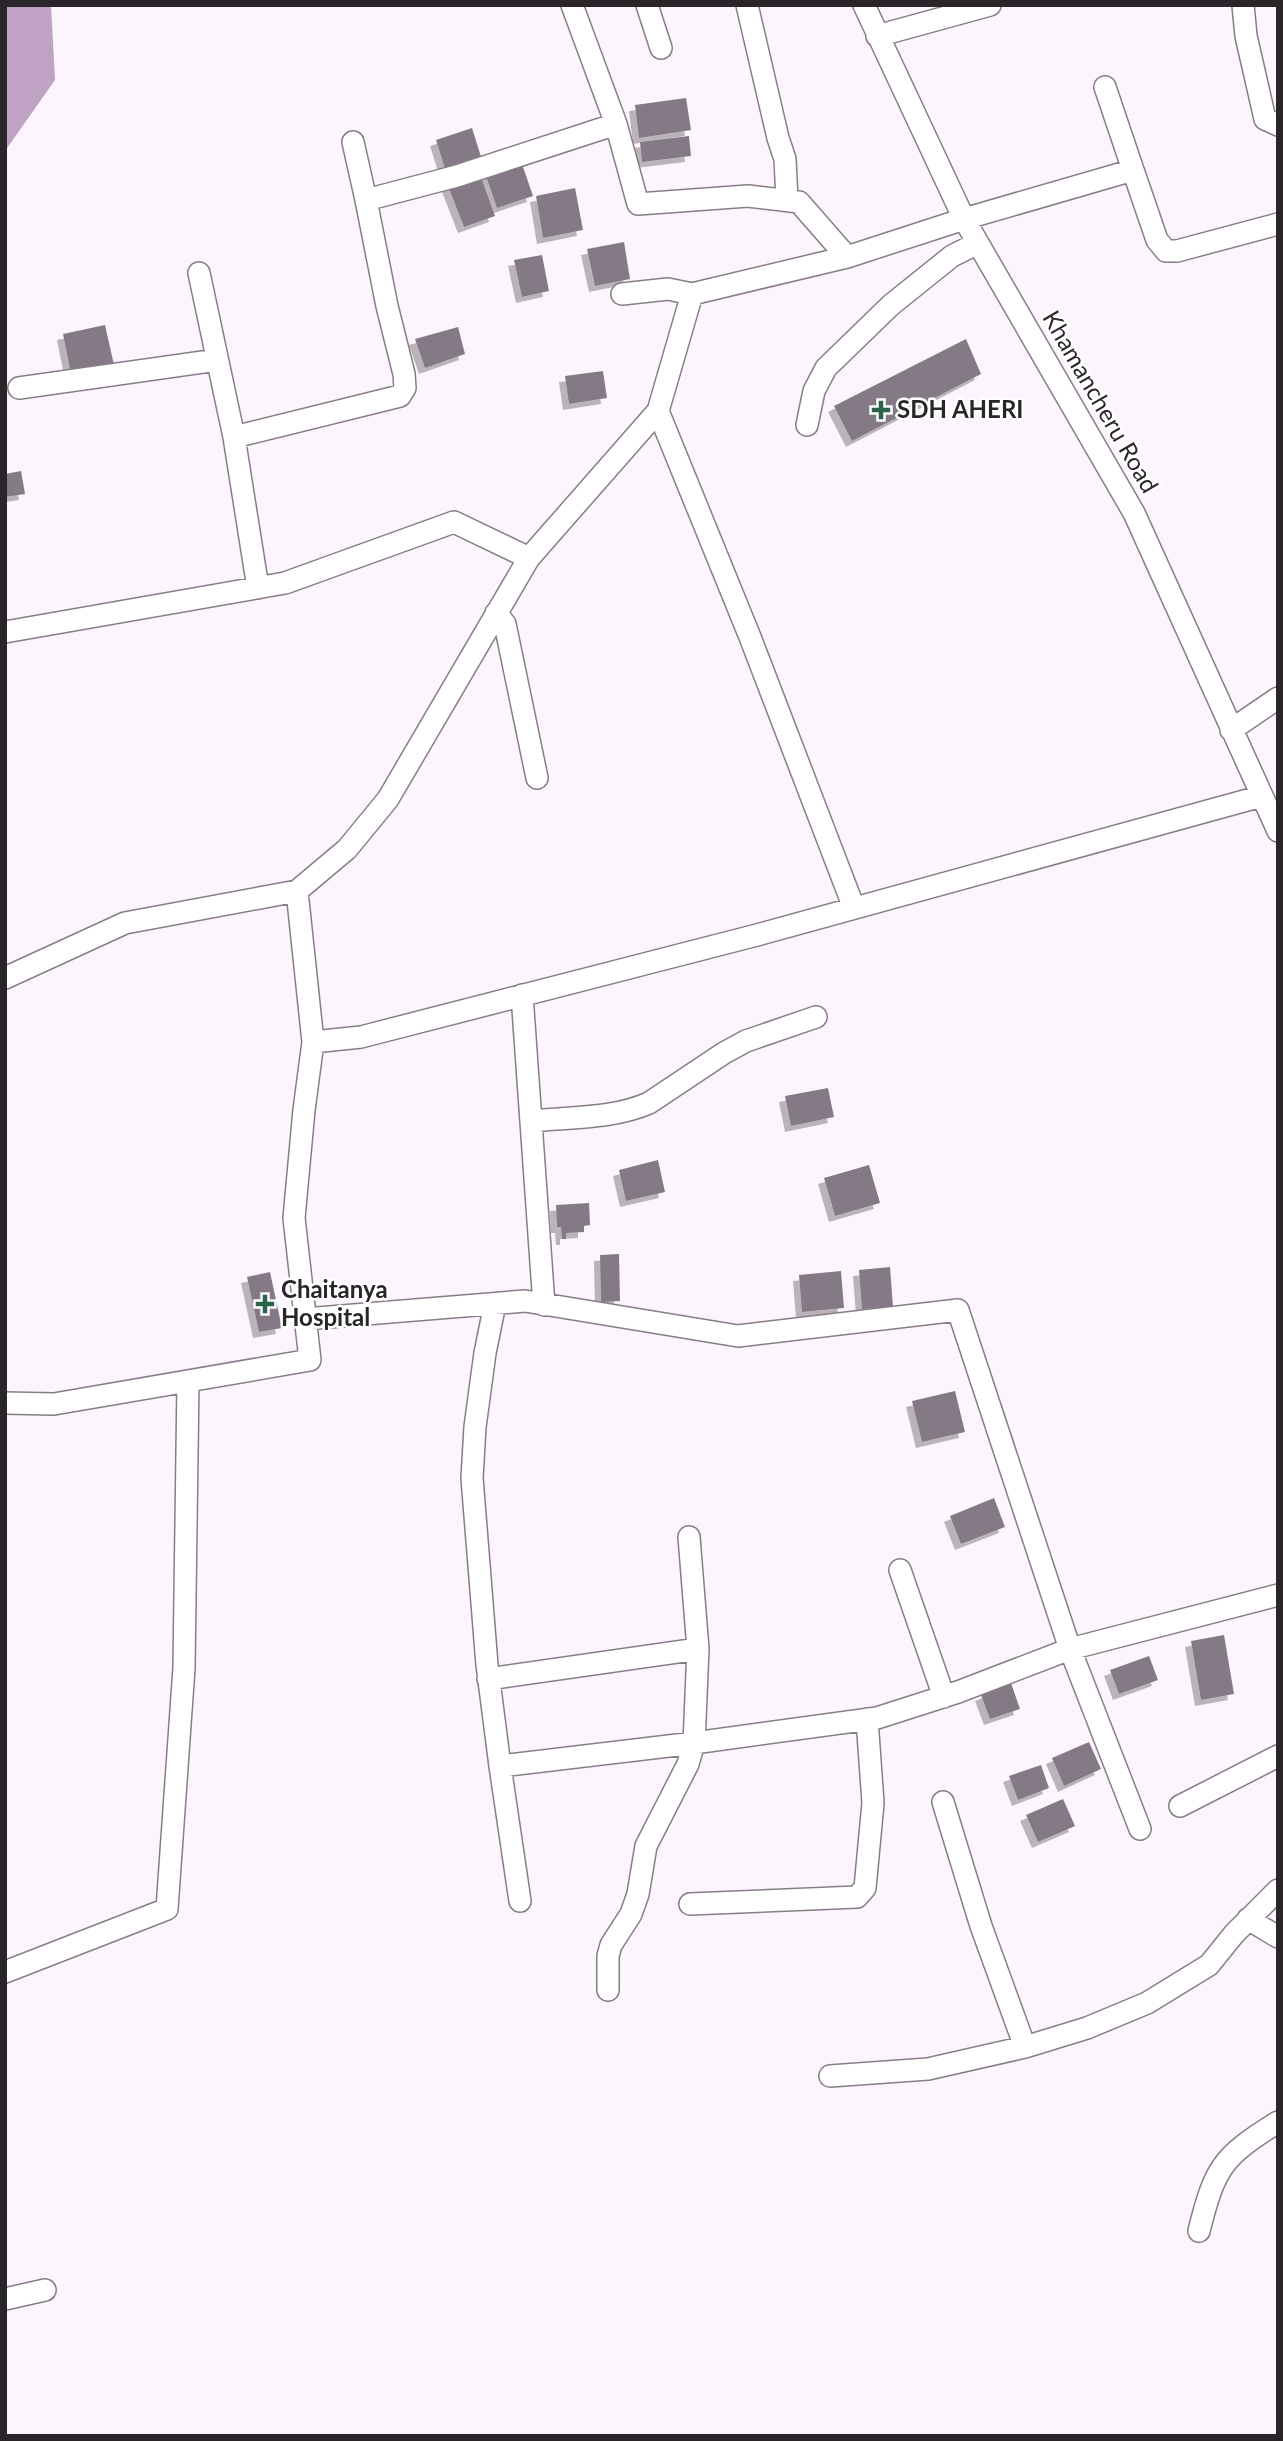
<svg xmlns="http://www.w3.org/2000/svg" width="1283" height="2441" font-family="Lato,sans-serif">
  <style>
    .water { fill: #c0a2c5 }
    .building { fill: #847a85; filter: url(#shadow) }
    .lines { fill: none; stroke-linecap: round; stroke-linejoin: round }
    .street-casing { stroke: #877d88; stroke-width: 24 }
    .street { stroke: #fff; stroke-width: 21 }
    .poi-dot { fill: #2b634b; stroke: #fff; stroke-width: 2.5 }
    .labels { text-anchor: middle; stroke-width: 5; stroke-linejoin: round; paint-order: stroke }
    .street-label { font-size: 24px; fill: #292529; stroke: #fff }
    .poi-label { font-size: 24px; font-weight: bold; fill: #292529; stroke: #fff; text-anchor: start }
  </style>
  <defs>
    <filter id="shadow"><feDropShadow dx="-6" dy="6" stdDeviation="0" flood-color="#0004"/></filter>
  </defs>
  <rect width="100%" height="100%" fill="#fdf5fe"/>
  <path class="water" d="M5,5H51L55,80L5,151Z"/>
  <path class="building" d="M686,98L691,130L639,138L635,105Z
    M472,128L483,163L447,175L436,140Z
    M689,136L691,156L642,162L640,142Z
    M521,161L533,196L497,208L485,173Z
    M481,177L495,216L464,227L448,186Z
    M575,188L583,230L543,238L536,196Z
    M624,242L630,279L595,286L587,249Z
    M542,255L549,291L522,297L514,260Z
    M105,325L114,365L71,374L63,334Z
    M458,327L465,354L425,368L415,339Z
    M966,339L981,374L852,441L834,406Z
    M603,371L607,398L569,404L565,376Z
    M21,471L25,494L5,497V474Z
    M828,1088L834,1117L791,1126L785,1096Z
    M658,1160L665,1192L626,1201L619,1170Z
    M869,1165L880,1203L835,1216L824,1178Z
    M589,1203L590,1225L584,1226V1232L566,1233V1239H562L561,1227H557L556,1205Z
    M619,1254L620,1301L601,1302L600,1255Z
    M890,1267L893,1307L862,1309L859,1270Z
    M841,1271L844,1308L802,1312L799,1275Z
    M270,1272L282,1328L259,1332L247,1277Z
    M955,1391L965,1432L922,1442L912,1401Z
    M994,1498L1005,1527L961,1544L950,1516Z
    M1224,1635L1234,1694L1201,1700L1191,1641Z
    M1149,1656L1158,1680L1119,1694L1110,1670Z
    M1011,1683L1020,1709L990,1719L981,1695Z
    M1089,1742L1101,1769L1064,1786L1052,1758Z
    M1041,1765L1049,1788L1018,1800L1009,1776Z
    M1063,1799L1075,1826L1038,1842L1026,1815Z"/>
  <g class="lines">
    <g class="street-casing">
      <path id="street" d="M572,5L616,124L638,204L748,196L799,202L847,257
        M647,5L661,48
        M747,5L778,138L785,159L787,200
        M864,5L964,219L1134,513L1278,831
        M1243,5L1246,36L1265,119L1278,125
        M877,36L990,5
        M353,142L366,200L457,176L616,124
        M1133,170L1157,240L1166,251H1177L1278,224
        M199,273L234,437L400,396L405,388L404,374L387,306L366,200
        M622,294L668,289L692,294
        M19,388L217,360
        M807,425L814,391L826,368L891,305L952,256L978,243
        M234,437L258,588
        M496,613L505,624L537,778
        M5,632L285,583L454,522L529,558
        M1231,730L1278,698
        M854,908L750,637L658,411L692,294L847,257L964,219L1133,170L1105,87
        M5,978L125,923L297,891
        M522,995L544,1305
        M313,1042L297,891L347,849L388,799L529,558L658,411
        M531,1121C569,1117 613,1119 649,1103L724,1053L746,1041L816,1017
        M495,1304L485,1353L475,1427L472,1478L487,1665L500,1766L694,1743L877,1718L958,1692L1070,1649L1140,1829
        M305,1319L525,1301L738,1336L958,1310L1070,1649L1278,1595
        M5,1403L54,1404L310,1360L294,1218L304,1110L313,1042L361,1037L757,935L1262,796
        M900,1570L944,1697
        M488,1679L698,1649
        M500,1766L520,1901
        M943,1802L981,1926L1025,2047
        M1180,1806L1278,1756
        M690,1904L857,1897L865,1888L873,1803L867,1719
        M1248,1919L1278,1937
        M5,1972L167,1909L184,1668L188,1381
        M608,1990V1956L611,1945L631,1914L638,1894L646,1846L688,1764L694,1743L698,1649L689,1537
        M830,2076L928,2069L1025,2047L1087,2028L1147,2003L1209,1965L1234,1934L1278,1890
        M1199,2231C1215,2167 1222,2157 1278,2122
        M5,2299L45,2290"/>
    </g>
    <use href="#street" class="street"/>
  </g>
  <g class="poi-dot">
    <path d="M877.5 399.5h7v7h7v7h-7v7h-7v-7h-7v-7h7z"/>
    <path d="M261.5 1293.5h7v7h7v7h-7v7h-7v-7h-7v-7h7z"/>
  </g>
  <g class="labels">
    <g class="street-label">
      <text transform="translate(1100 402) rotate(60)" y="8">Khamancheru Road</text>
    </g>
    <g class="poi-label">
      <text x="897" y="418">SDH AHERI</text>
      <text x="281" y="1298">Chaitanya<tspan x="281" dy="28">Hospital</tspan></text>
    </g>
  </g>
  <rect width="1283" height="2441" fill="none" stroke="#292529" stroke-width="14"/>
</svg>
